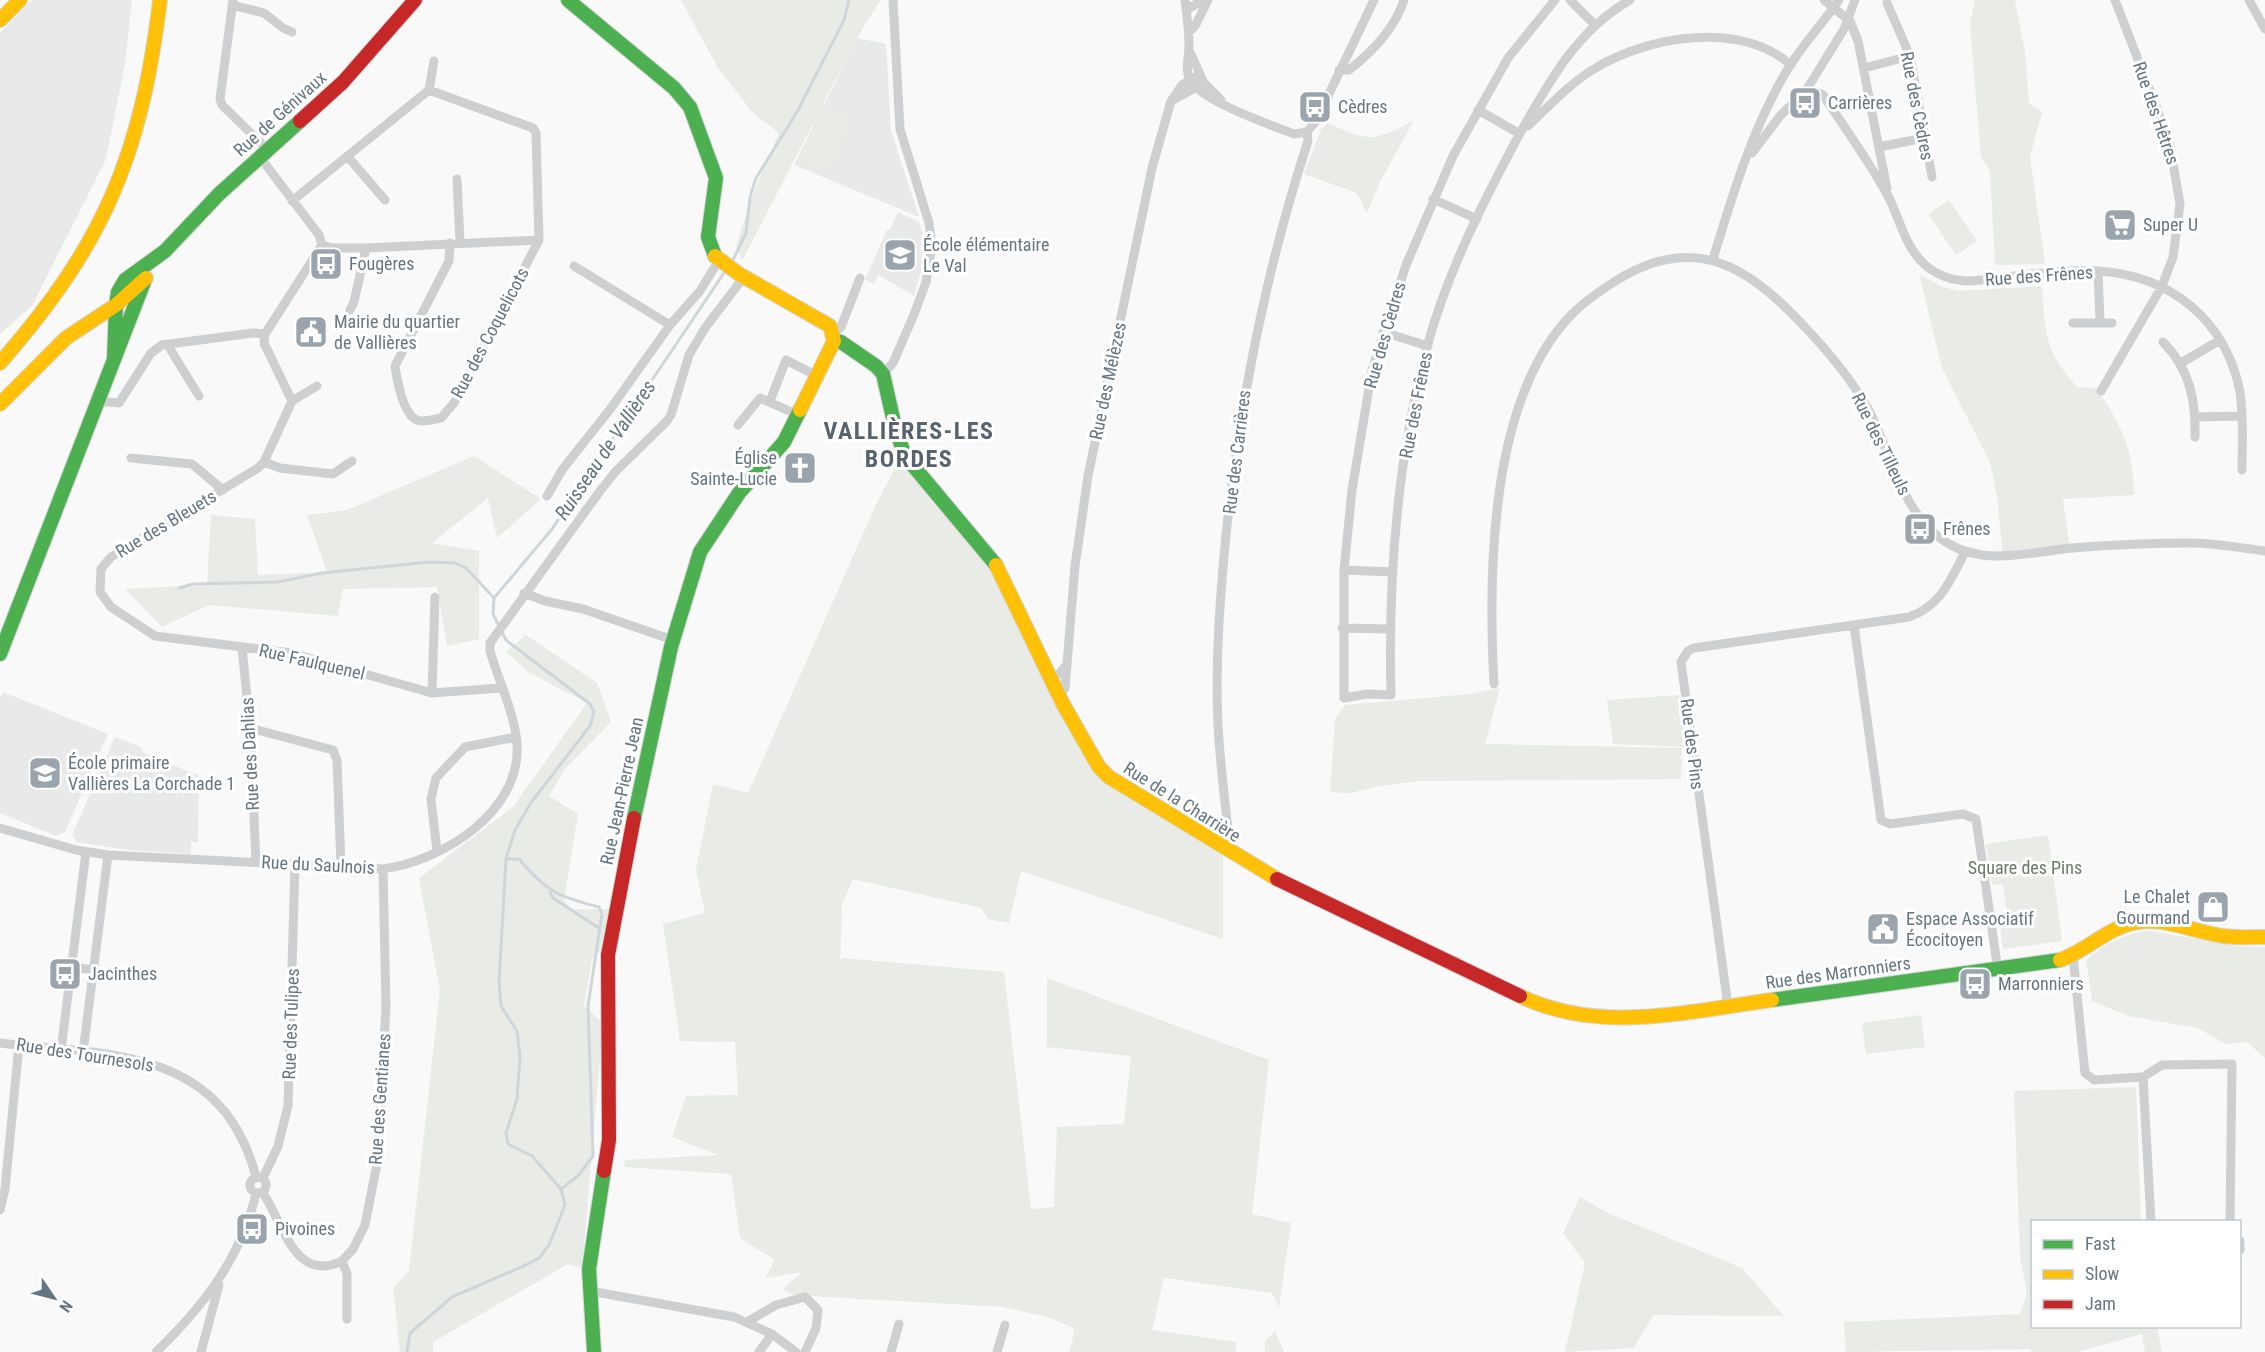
<svg xmlns="http://www.w3.org/2000/svg" width="2265" height="1352" font-family="'Roboto Condensed',sans-serif">
  <style>
    .built { fill: #e8e9e9 }
    .green { fill: #e8ebe6 }
    .lines { fill: none; stroke-linecap: round; stroke-linejoin: round }
    .stream { stroke: #ced6d9; stroke-width: 3 }
    .fast-casing { stroke: #d5d6d7; stroke-width: 16 }
    .slow-casing { stroke: #d5d6d7; stroke-width: 16 }
    .jam-casing { stroke: #d5d6d7; stroke-width: 16 }
    .street { stroke: #cecfd0; stroke-width: 9 }
    .fast { stroke: #4caf50; stroke-width: 14 }
    .slow { stroke: #ffc107; stroke-width: 14 }
    .jam { stroke: #c62828; stroke-width: 14 }
    .labels { text-anchor: middle; stroke-width: 6; stroke-linejoin: round; paint-order: stroke }
    .poi-label { font-size: 18px; fill: #657683; stroke: #fff; text-anchor: start }
    .street-label { font-size: 18px; fill: #657683; stroke: #fff }
    .park-label { font-size: 18px; fill: #687a64; stroke: #fff }
    .water-label { font-size: 20px; font-style: italic; fill: #60757c; stroke: #fff }
    .district-label { font-size: 24px; font-weight: bold; letter-spacing: 1.5px; fill: #57646e; stroke: #fff }
  </style>
  <rect width="100%" height="100%" fill="#f9f9f9"/>
  <path class="built" d="M32,0H132L125,64L106,159L32,306L0,334V33Z
    M857,38L886,44L891,130L919,217L794,165Z
    M898,212L919,222L925,241L921,271L914,296L878,275L874,284L865,280L887,230H890Z
    M3,692L108,734L65,832L56,836L0,813V698Z
    M115,737L141,747L144,753L199,776L198,842H191V854L128,850L77,842L72,835Z"/>
  <path class="green" d="M681,0H881L865,24L822,105L852,119L828,173L798,159L819,112L742,261L736,246L752,196L779,133L752,112L717,66Z
    M1975,0H2015L2025,53L2029,103L2042,112L2030,156L2045,264L1995,265L1990,171L1981,157L1970,24Z
    M1414,120L1380,182L1367,213L1357,193L1304,174L1321,129L1328,123C1367,142 1376,142 1414,120Z
    M1949,200L1977,241L1956,255L1928,214Z
    M1919,274L1943,287L1958,291L2042,286C2046,336 2043,347 2077,387L2097,388C2122,429 2133,445 2134,495L2063,499L2070,549L2003,556L1997,497L1990,462L1942,368Z
    M474,456L541,499L497,538L488,498L432,543L479,551V639L447,646L437,587L343,589L338,616L209,605L162,627L125,589L207,585L211,515L255,519L258,575L327,572L307,515L347,510Z
    M901,456L981,544L1099,767L1223,849V939L1021,871L1009,923L988,919L981,908L853,879L842,904L840,963L842,958L1004,972L1031,1209L1054,1207L1057,1127L1124,1124L1131,1056L1047,1047V978L1269,1060L1252,1214L1291,1223L1279,1308L1272,1293L1164,1278L1152,1330L1237,1342L1235,1352H1069L1075,1329L1051,1318L1003,1307L793,1295L783,1289L802,1272L765,1278L775,1260L740,1238L731,1174L624,1167L625,1160L718,1155L672,1137L686,1096L738,1095L735,1042L680,1041L663,924L705,913L696,870L713,784L748,793L873,511Z
    M526,635L597,683L611,722L564,770L549,796L578,814L564,899L570,909H611L604,947L592,959L584,1006L603,1023L582,1268L568,1264L433,1342V1352H400L393,1288L409,1271L440,990L419,878L513,807L587,703L528,672L506,652Z
    M1500,688L1485,744L1682,748L1681,779L1420,781L1374,787L1351,793L1330,792L1335,719L1345,705L1470,694Z
    M1679,695L1685,747L1613,744L1607,700Z
    M2048,835L2062,941L2003,949L2000,925L2008,923L2003,884L1992,885L1986,844Z
    M2151,931L2244,947H2265V1058L2247,1042L2226,1044L2198,1028L2128,1016L2092,1001L2086,960C2107,942 2124,934 2151,931Z
    M1921,1015L1925,1047L1866,1054L1862,1023Z
    M2136,1087L2141,1221L2032,1222V1326L2157,1327L2162,1352H2145L2142,1334L2077,1352H2031V1349L1846,1352L1844,1322L2020,1314L2027,1293L2020,1256L2014,1091Z
    M1580,1197L1608,1213L1742,1268L1784,1316L1653,1315L1634,1348L1565,1352L1585,1263L1563,1233Z
    M1275,1331L1284,1352H1265V1341Z"/>
  <g class="lines">
    <path class="stream" d="M732,262L746,233L750,197L756,178L797,112L844,20L849,0
      M179,588L193,584L278,582L322,573L429,562L455,563L466,568L494,598
      M507,859H519C546,891 558,897 599,907L602,914L588,1006L593,1156L578,1176L561,1189
      M550,892L553,898L599,928
      M407,1352L410,1333L452,1297L526,1265L539,1258L549,1245L565,1205L561,1189L532,1156L508,1144L506,1133L517,1099L520,1057L517,1031L501,1006L499,982L506,859L515,830L530,804L590,726L594,712L590,704L506,640L493,614L494,598L552,529L726,270"/>
    <g class="fast-casing">
      <path id="fast" d="M568,0L674,88L690,107L716,178L708,237L715,256
        M834,341L841,342L876,366L883,374L895,427L905,456L996,565
        M114,359L116,305L118,292L125,280L165,251L219,194L300,121
        M0,654L144,282
        M634,818L671,647L700,552L739,493L784,442L800,410
        M1772,1000L2060,960
        M594,1352L589,1269L604,1171"/>
    </g>
    <g class="slow-casing">
      <path id="slow" d="M0,20L20,0
        M715,256L739,274L830,326L834,341L800,410
        M0,363C104,244 141,157 160,0
        M0,404L66,338L116,305L146,278
        M996,565L1063,704L1099,767L1109,777L1277,879
        M2060,960C2087,951 2109,926 2138,922C2168,918 2194,932 2224,936C2237,938 2252,937 2265,937
        M1520,996C1600,1035 1689,1011 1772,1000"/>
    </g>
    <g class="jam-casing">
      <path id="jam" d="M300,121L343,82L415,0
        M1277,879L1520,996
        M604,1171L609,1140L608,955L634,818"/>
    </g>
    <path class="street" d="M233,0L220,99L222,105L264,146V162L269,169L319,235L322,245
      M1185,0C1187,15 1189,31 1189,46C1189,57 1185,68 1189,78C1198,100 1271,125 1294,134L1307,132
      M1555,0L1508,58L1453,156L1406,265L1372,370L1352,490L1344,570V698L1367,694L1391,695C1388,579 1397,459 1427,347C1447,273 1483,202 1519,135C1548,83 1577,30 1630,0
      M1570,0L1594,24
      M1824,0L1850,21L1858,41L1887,189
      M2249,0L2265,29
      M1887,3L1910,56L1932,177
      M232,5L264,13L283,28L292,32
      M1186,10L1203,0
      M1189,32L1195,26L1208,0
      M1190,52L1204,83L1221,100
      M1864,68L1910,56
      M1339,70H1349C1372,52 1395,28 1404,0
      M1807,89L1823,95C1845,128 1869,161 1888,196C1899,217 1904,243 1921,261C1934,275 1953,281 1971,281C2012,277 2057,269 2099,271C2171,276 2226,320 2240,392C2244,418 2242,444 2242,470
      M429,90L434,61
      M1173,100L1200,85
      M1478,110L1520,134
      M1528,126C1549,106 1569,84 1594,69C1647,36 1741,20 1791,65
      M1307,132L1316,121L1374,0
      M1879,147L1924,138
      M1752,153L1780,116L1807,89L1844,29L1855,0
      M348,157L385,200
      M457,179L460,242
      M1433,199L1477,219
      M292,201L429,90L533,128L536,133L539,240L366,248H332L322,245
      M450,243L449,261L395,366C397,380 403,414 417,420C423,423 434,419 441,418L454,403L539,240
      M322,245L265,334L264,343L292,401L264,462L258,468L111,557L101,569L100,592L111,607L155,636L291,653L432,693L501,688
      M1713,259C1733,193 1753,126 1789,67C1804,43 1823,23 1839,0
      M574,266L670,325
      M2098,271L2100,321
      M350,310L354,302L366,248
      M2073,323H2112
      M1383,332L1428,346
      M833,334L841,327L860,278
      M2163,342C2190,369 2196,401 2195,437
      M167,344L199,396
      M2181,363L2220,340
      M883,374L893,363L915,312L926,282L932,245L929,223L900,129L893,0
      M2101,391L2162,286L2173,257L2180,204L2169,140L2115,0
      M96,401L119,403L151,353L162,345L253,333L265,334
      M292,401L317,386
      M770,401L786,360L815,375
      M2195,417L2242,416
      M738,425L760,398L796,414
      M131,458L192,464L223,490
      M264,462L280,468L333,474L352,461
      M547,496L562,470L611,408L670,325L700,291L719,260
      M1344,570L1392,572
      M524,593L545,601L583,609L673,640
      M1854,625L1881,820L1890,824L1963,814L1976,819L1998,971
      M1342,628L1389,629
      M242,647L250,728L256,862
      M1067,664L1075,566L1088,476L1152,168L1171,101L1182,85L1199,75
      M1051,677L1059,674L1067,664L1065,688L1059,695
      M1494,684C1488,573 1489,399 1572,314C1587,299 1604,288 1622,277C1697,234 1748,267 1802,324C1826,349 1849,376 1867,407C1892,453 1901,516 1949,544C1987,566 2031,552 2072,548C2111,545 2151,543 2190,543C2215,543 2241,548 2265,551
      M432,693L435,597
      M250,728L333,750L337,760L341,866
      M0,828L76,850L108,855L383,869C442,861 521,812 517,745C516,717 498,679 490,651V643L600,491L616,471L666,422L671,415L689,355L705,328L744,277
      M1223,849L1228,842V829C1224,795 1220,760 1218,725C1215,662 1220,598 1226,535C1240,400 1266,270 1308,141L1307,132
      M437,851L431,799L436,778L465,747L516,737
      M2073,956L2085,1073L2094,1080L2143,1077L2151,1222
      M72,967L93,970
      M1728,1006L1681,662L1688,651L1694,648L1909,617C1941,606 1951,579 1965,552
      M0,1043C80,1053 183,1046 233,1123C243,1139 252,1159 256,1178
      M61,1050L86,852
      M83,1052L108,855
      M2143,1077L2162,1065L2232,1064L2230,1222
      M250 1185a8 8 0 1 1 16 0a8 8 0 1 1-16 0Z
      M263,1178L278,1146L288,1106L295,865
      M263,1193C283,1222 294,1284 342,1261
      M0,1210L5,1189L19,1045
      M2240,1241V1250
      M590,1291L734,1317L772,1334L796,1352
      M347,1319V1274L342,1261L353,1249L365,1225L377,1164L386,1008L383,869
      M747,1322L776,1305L805,1297L818,1310L816,1328L805,1352
      M156,1352C202,1308 242,1257 256,1193
      M201,1352L219,1285
      M759,1352L772,1334
      M891,1352L899,1324
      M997,1352L1005,1325"/>
    <use href="#fast" class="fast"/>
    <use href="#slow" class="slow"/>
    <use href="#jam" class="jam"/>
  </g>
  <defs>
    <g id="bus-square" transform="scale(1.725)"><rect x="-9" y="-9" width="18" height="18" rx="4" fill="#99a4ac" stroke="#fff"/><path d="M-5-6H5V4H4V6H2V4H-2V6H-4V4H-5ZM-3.5-4V0h7V-4ZM-3.5 1.2v1.5H-2V1.2ZM2 1.2v1.5H3.5V1.2Z" fill="#fff"/></g>
    <g id="supermarket-square" transform="scale(1.725)"><rect x="-9" y="-9" width="18" height="18" rx="4" fill="#99a4ac" stroke="#fff"/><path d="M-6-5.5h2.5l.6 2H6L4.5 2H-2.5L-4.4-4H-6ZM-1.5 3.2a1.3 1.3 0 1 0 .1 0ZM3 3.2a1.3 1.3 0 1 0 .1 0Z" fill="#fff"/></g>
    <g id="school-square" transform="scale(1.725)"><rect x="-9" y="-9" width="18" height="18" rx="4" fill="#99a4ac" stroke="#fff"/><path d="M0-5L7-2L0 1L-7-2ZM-4 1L0 2.5L4 1V4Q0 6-4 4Z" fill="#fff"/></g>
    <g id="civic-square" transform="scale(1.725)"><rect x="-9" y="-9" width="18" height="18" rx="4" fill="#99a4ac" stroke="#fff"/><path d="M-.6-6.5H3V-4.5H.6V-3L4-1V1h2V6H-6V1h2V-1L-.6-3ZM-1.2 2.5V6h2.4V2.5Z" fill="#fff"/></g>
    <g id="church-square" transform="scale(1.725)"><rect x="-9" y="-9" width="18" height="18" rx="4" fill="#99a4ac" stroke="#fff"/><path d="M-1.2-6h2.4v3.5h3.3v2.4h-3.3V6h-2.4V-.1h-3.3v-2.4h3.3Z" fill="#fff"/></g>
    <g id="shop-square" transform="scale(1.725)"><rect x="-9" y="-9" width="18" height="18" rx="4" fill="#99a4ac" stroke="#fff"/><path d="M-5-2.5h2.3a2.7 3.5 0 0 1 5.4 0H5L5.5 6h-11ZM-1.5-2.5h3a1.5 2.3 0 0 0-3 0Z" fill="#fff"/></g>
  </defs>
  <g fill-rule="evenodd">
    <use href="#bus-square" x="1805" y="103"/>
    <use href="#bus-square" x="1315" y="107"/>
    <use href="#supermarket-square" x="2120" y="225"/>
    <use href="#school-square" x="900" y="255"/>
    <use href="#bus-square" x="326" y="264"/>
    <use href="#civic-square" x="311" y="332"/>
    <use href="#church-square" x="800" y="468"/>
    <use href="#bus-square" x="1920" y="529"/>
    <use href="#school-square" x="45" y="773"/>
    <use href="#shop-square" x="2213" y="907"/>
    <use href="#civic-square" x="1883" y="929"/>
    <use href="#bus-square" x="65" y="974"/>
    <use href="#bus-square" x="1975" y="984"/>
    <use href="#bus-square" x="252" y="1229"/>
  </g>
  <g class="labels">
    <g class="poi-label">
      <text x="1828" y="109">Carrières</text>
      <text x="1338" y="113">Cèdres</text>
      <text x="2143" y="231">Super U</text>
      <text x="923" y="251">École élémentaire<tspan x="923" dy="21">Le Val</tspan></text>
      <text x="349" y="270">Fougères</text>
      <text x="334" y="328">Mairie du quartier<tspan x="334" dy="21">de Vallières</tspan></text>
      <text x="777" y="464" text-anchor="end">Église<tspan x="777" dy="21">Sainte-Lucie</tspan></text>
      <text x="1943" y="535">Frênes</text>
      <text x="68" y="769">École primaire<tspan x="68" dy="21">Vallières La Corchade 1</tspan></text>
      <text x="2190" y="903" text-anchor="end">Le Chalet<tspan x="2190" dy="21">Gourmand</tspan></text>
      <text x="1906" y="925">Espace Associatif<tspan x="1906" dy="21">Écocitoyen</tspan></text>
      <text x="88" y="980">Jacinthes</text>
      <text x="1998" y="990">Marronniers</text>
      <text x="275" y="1235">Pivoines</text>
    </g>
    <g class="street-label">
      <text transform="translate(1917 106) rotate(79)" y="6">Rue des Cèdres</text>
      <text transform="translate(2156 113) rotate(71)" y="6">Rue des Hêtres</text>
      <text transform="translate(280 114) rotate(-42)" y="6">Rue de Génivaux</text>
      <text transform="translate(2039 276) rotate(-4)" y="6">Rue des Frênes</text>
      <text transform="translate(490 333) rotate(-62)" y="6">Rue des Coquelicots</text>
      <text transform="translate(1385 335) rotate(-74)" y="6">Rue des Cèdres</text>
      <text transform="translate(1108 381) rotate(-78)" y="6">Rue des Mélèzes</text>
      <text transform="translate(1416 405) rotate(-79)" y="6">Rue des Frênes</text>
      <text transform="translate(1881 444) rotate(64)" y="6">Rue des Tilleuls</text>
      <text transform="translate(1237 452) rotate(-83)" y="6">Rue des Carrières</text>
      <text transform="translate(166 524) rotate(-31)" y="6">Rue des Bleuets</text>
      <text transform="translate(312 662) rotate(13)" y="6">Rue Faulquenel</text>
      <text transform="translate(1692 744) rotate(83)" y="6">Rue des Pins</text>
      <text transform="translate(250 754) rotate(-93)" y="6">Rue des Dahlias</text>
      <text transform="translate(622 791) rotate(-78)" y="6">Rue Jean-Pierre Jean</text>
      <text transform="translate(1182 802) rotate(32)" y="6">Rue de la Charrière</text>
      <text transform="translate(318 865) rotate(3)" y="6">Rue du Saulnois</text>
      <text transform="translate(1838 973) rotate(-8)" y="6">Rue des Marronniers</text>
      <text transform="translate(291 1024) rotate(-88)" y="6">Rue des Tulipes</text>
      <text transform="translate(85 1055) rotate(9)" y="6">Rue des Tournesols</text>
      <text transform="translate(380 1099) rotate(-86)" y="6">Rue des Gentianes</text>
    </g>
    <g class="park-label">
      <text x="2025" y="874">Square des Pins</text>
    </g>
    <g class="water-label">
      <text transform="translate(605 450) rotate(-56)" y="7">Ruisseau de Vallières</text>
    </g>
    <g class="district-label">
      <text x="909" y="439">VALLIÈRES-LES<tspan x="909" dy="28">BORDES</tspan></text>
    </g>
  </g>
  <rect x="2031" y="1220" width="210" height="108" fill="#ffffff" stroke="#c1c8cd" stroke-width="1.5"/>
  <rect x="2043" y="1240" width="30" height="9" fill="#4caf50" stroke="#c1c8cd" stroke-width="1.5"/>
  <text x="2085" y="1250" font-size="18" fill="#657683">Fast</text>
  <rect x="2043" y="1270" width="30" height="9" fill="#ffc107" stroke="#c1c8cd" stroke-width="1.5"/>
  <text x="2085" y="1280" font-size="18" fill="#657683">Slow</text>
  <rect x="2043" y="1300" width="30" height="9" fill="#c62828" stroke="#c1c8cd" stroke-width="1.5"/>
  <text x="2085" y="1310" font-size="18" fill="#657683">Jam</text>
  <g transform="translate(54 1298) rotate(125)" stroke="#ffffff" stroke-width="4.5" paint-order="stroke">
  <path d="M0-4.5L10 22L0 15L-10 22Z" fill="#657683"/>
  <text y="-9" font-size="16" font-weight="bold" text-anchor="middle" fill="#657683">N</text>
  </g>
</svg>
